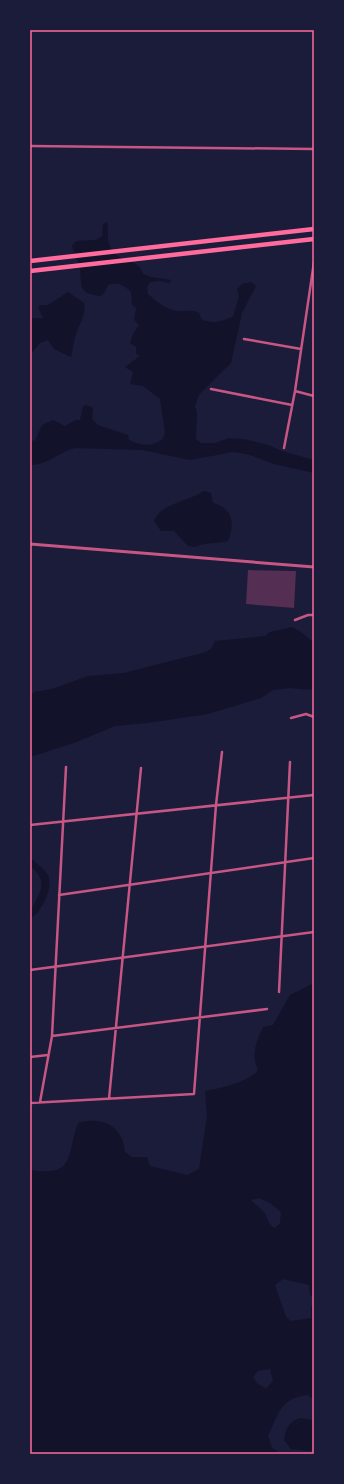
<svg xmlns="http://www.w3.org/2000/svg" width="344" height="1484" font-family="'Exo 2',sans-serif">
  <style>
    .water { fill: #12122b; fill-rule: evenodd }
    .building { fill: #542f53 }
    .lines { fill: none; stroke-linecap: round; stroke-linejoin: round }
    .minor { stroke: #c65784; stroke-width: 2.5 }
    .tertiary { stroke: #c65784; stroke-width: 3 }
    .trunk { stroke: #ff6b9d; stroke-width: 4.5 }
    .neatline { fill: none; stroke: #ff6b9d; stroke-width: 1.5 }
  </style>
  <rect width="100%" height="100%" fill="#1b1b3a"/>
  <path class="water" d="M107,222C109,231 106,242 112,250C121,264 138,257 143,274L151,277L171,280L170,283L160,281L150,282L147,287L148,294C157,302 166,310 178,311C186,312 191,309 199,313L201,319C214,325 221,321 233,317L239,296L237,289L242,284L251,282L256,286L242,313L231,363L199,395L195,406L197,413L196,439L201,443H215L229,438L244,439L268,445L282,451L314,460V473L274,464L247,454L233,452L190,460L142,450L75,448C59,452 48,465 30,465V440L35,441L42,425L53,420L65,426L76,420H80L83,407L86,405L93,408L92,419L98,425L128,435L129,440C142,446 152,447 163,439L165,432L160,399L143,386L130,384L133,372L125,367L140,356L136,354V347L130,343L133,334L139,325L134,320L136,308L132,305L131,292C124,285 118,282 108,285L105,292L101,296C79,293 82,289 80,270C79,262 74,254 72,246L76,241L96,240L102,236L103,224Z
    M68,292L84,303C86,315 81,321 77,331C74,339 73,348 71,357L54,349L48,340L40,343L30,355V318H43L38,307L40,305H48Z
    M204,491L211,493L213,503C233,508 235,524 228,541C217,544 204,542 195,547L188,546L174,531H161L154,521C161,503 190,501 204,491Z
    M292,627L301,632L314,643V690L289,688L273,690L261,698L208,714L147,723L115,726L74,743L30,757V696L34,692L52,689L88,676L124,673L206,652L211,649L215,641L265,636L270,632Z
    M30,857C35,863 44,868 48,875C54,888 41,913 30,919C30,898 56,887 30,866Z
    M314,983V1297L310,1295L309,1285L283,1279L275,1285L286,1317L291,1321L311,1318V1307L314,1303V1412L313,1399L308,1395C280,1398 279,1413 268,1436L272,1448L282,1454H30V1170C76,1177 66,1156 78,1123C102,1116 123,1126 125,1152L132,1157H147L150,1166L187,1175L199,1169L207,1115L205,1091C218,1089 251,1081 258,1070C251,1054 256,1043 263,1027L273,1025L290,995ZM259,1198L270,1203L281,1212L280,1223L275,1228C267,1224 269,1219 264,1212C260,1207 255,1205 251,1200ZM270,1369L273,1381L266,1389L257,1383L253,1377L258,1371Z
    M300,1418L314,1420V1449L309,1451L291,1449L284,1440C286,1428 289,1422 300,1418Z"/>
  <path class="building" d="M248,570L296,571L294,608L246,604Z"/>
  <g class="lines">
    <path class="minor" d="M30,146L314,149
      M244,339L301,349
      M211,389L292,405
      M295,391L314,396
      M284,448L295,391L314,262
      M295,620L308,615H314
      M291,718L306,714L314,717
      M30,825L314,795
      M59,895L314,858
      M30,970L314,932
      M279,992L290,762
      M52,1036L267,1009
      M30,1057L48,1055
      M109,1099L141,768
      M40,1102L52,1036L66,767
      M30,1103L194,1094L216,805L222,752"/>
    <path class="tertiary" d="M30,544L314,567"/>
    <path class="trunk" d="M30,261L314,229
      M30,271L314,239"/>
  </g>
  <rect width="344" height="1484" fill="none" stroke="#1b1b3a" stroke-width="62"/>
  <rect x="31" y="31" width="282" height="1422" class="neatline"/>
</svg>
